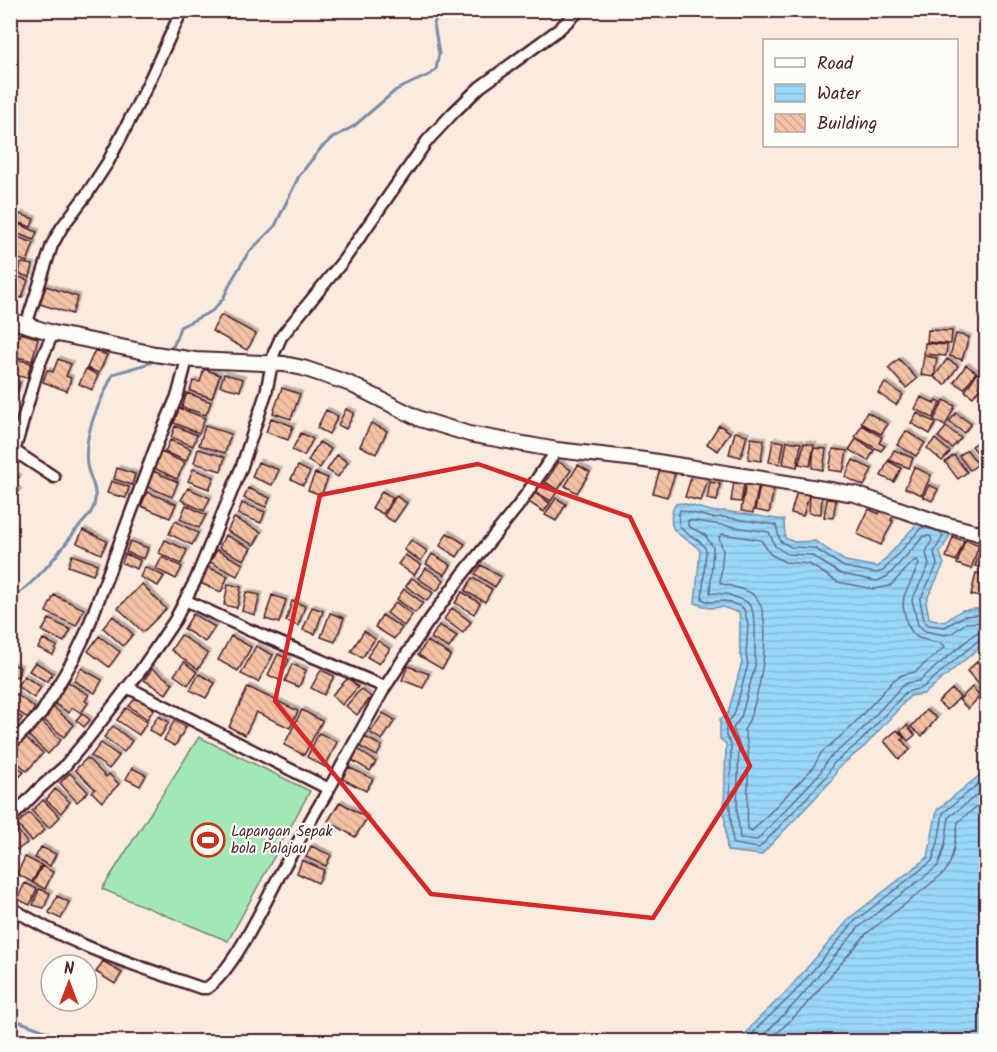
<svg xmlns="http://www.w3.org/2000/svg" width="997" height="1052" font-family="Kalam,sans-serif">
  <style>
    .pitch { fill: #a1e8b5; stroke: #768470; stroke-width: 1.5 }
    .water { fill: url(#water-rules); stroke: #798da7; stroke-width: 1.5 }
    .lines { fill: none; stroke-linecap: round; stroke-linejoin: round }
    .shore { stroke: #6a697e; stroke-width: 1.5 }
    .stream { stroke: #798da7; stroke-width: 3 }
    .building { fill: url(#building-back-hatch); stroke: #4a1f2b; stroke-width: 1.5; filter: url(#shadow) }
    .minor-casing { stroke: #4a1f2b; stroke-width: 15 }
    .major-casing { stroke: #4a1f2b; stroke-width: 18 }
    .minor { stroke: #fdfcf7; stroke-width: 10 }
    .major { stroke: #fdfcf7; stroke-width: 14 }
    .marked { fill: none; stroke: #d62828; stroke-width: 4.5; stroke-linejoin: round }
    .labels { text-anchor: middle; stroke-width: 4.5; stroke-linejoin: round; paint-order: stroke }
    .poi-label { font-size: 15px; fill: #4a1f2b; stroke: #fdfcf7; text-anchor: start }
  </style>
  <defs>
    <pattern id="water-rules" width="6" height="5" patternUnits="userSpaceOnUse" patternTransform="scale(1.5)"><rect width="6" height="5" fill="#99d7fa"/><path d="M0 2.5h6" fill="none" stroke="#85b8d6"/></pattern>
    <pattern id="building-back-hatch" width="6" height="6" patternUnits="userSpaceOnUse" patternTransform="scale(1.5)"><rect width="6" height="6" fill="#f3c2a3"/><path d="M-1 5l2 2M0 0l6 6M5-1l2 2" fill="none" stroke="#d2a68c"/></pattern>
    <filter id="shadow"><feDropShadow dx="2.5" dy="-2.5" stdDeviation="0" flood-color="#0004"/></filter>
  </defs>
  <rect width="100%" height="100%" fill="#faebde"/>
  <filter id="ink" filterUnits="userSpaceOnUse"><feTurbulence type="fractalNoise" baseFrequency=".0167" numOctaves="2"/><feDisplacementMap in="SourceGraphic" scale="12" xChannelSelector="R" yChannelSelector="G"/><feConvolveMatrix kernelMatrix="1 2 1 2 8 2 1 2 1" color-interpolation-filters="sRGB"/></filter>
  <g filter="url(#ink)">
    <path class="pitch" d="M199,737L310,791L228,941L102,889Z"/>
    <path class="water" d="M682,503L715,512L724,511L784,520L785,538L794,542L815,541L845,561L878,567L921,519L953,530L940,553L944,564L926,601L929,618L944,622L962,610L986,608V642L924,694L910,696L865,746L838,768L832,780L761,855L727,851L724,810L726,744L720,739V719L728,713L742,662C737,647 742,629 739,613L723,607L709,608L695,603L700,551C690,535 661,538 675,504Z
      M986,770V1041H740L755,1022L786,992L851,917L928,857L937,810Z"/>
    <g class="lines">
      <path class="shore" d="M722,534L761,540L770,554L785,562L809,564L838,582L874,589L890,586L914,561L917,560L919,564L904,596L903,606L907,624L912,632L918,638L943,644L945,647L915,672L902,675L894,680L849,729L821,753L813,768L752,831L748,829C745,801 753,753 744,730C759,707 776,617 755,596C746,588 731,587 720,583L723,551L719,537Z
        M986,614L964,616L945,627L929,625L924,621L920,600L937,565L934,552L943,536L941,532L922,527L883,571L876,573L844,567L814,548L791,547L780,541L776,525L723,517L713,518L680,510C672,537 698,532 706,550L702,599L709,602L725,601L742,607L745,611L748,625L746,655L748,664L734,715L726,724V736L731,745L730,810L733,844L759,848L826,777L833,764L861,741L906,692L922,688L980,639L986,638
        M986,622L966,623L952,633L945,635L925,631L918,625L912,600L929,565L926,552L932,540L930,536H924L888,576L877,581L841,574L811,555L787,554L775,546L769,532L688,520V526L705,535L713,547L710,593L727,594L747,602L752,609L755,624V666L741,717L733,728L739,744L737,810L740,838L757,840L820,773L828,759L856,736L901,687L907,683L919,681L976,633L986,630
        M747,1042L759,1026L791,996L855,921L932,861L938,843L943,813L986,778
        M757,1042L797,1001L860,926L938,866L945,845L949,817L986,788
        M768,1042L803,1008L867,933L913,898L945,872L950,863L954,848L958,822L986,799"/>
      <path class="stream" d="M167,351L174,345L180,327L212,311L223,299L232,280L248,253L275,226L299,176L321,148L331,139L354,126L396,90L431,74L436,69L439,54L434,24L439,10
        M10,600C37,581 56,557 76,530C83,521 94,514 95,500C97,487 89,477 87,465C83,432 100,402 113,374L150,363L157,358
        M10,1018L61,1037L96,1042"/>
    </g>
    <path class="building" d="M20,214L34,219L31,227L17,222Z
      M19,224L37,232L34,240L16,233Z
      M12,235L34,243L27,262L10,256Z
      M21,263L33,265L30,277L19,274Z
      M11,275L28,280L22,298L10,295Z
      M46,286L78,297L72,314L40,304Z
      M221,315L256,334L247,350L212,331Z
      M928,330L952,331L951,344L927,342Z
      M20,333L38,338L32,361L14,356Z
      M956,334L969,337L962,360L950,356Z
      M925,343L947,345L946,356L924,354Z
      M95,350L107,355L99,373L87,368Z
      M924,356L937,358L934,377L921,375Z
      M12,358L31,363L27,378L10,374Z
      M58,359L71,364L66,376L71,378L67,391L43,382L47,370L53,372Z
      M899,359L917,379L906,388L888,368Z
      M947,359L958,366L945,385L934,377Z
      M966,365L976,372L964,389L954,382Z
      M86,369L98,375L92,390L79,384Z
      M204,369L220,375L212,398L190,391L193,381L200,382Z
      M977,373L986,379L973,397L965,391Z
      M224,374L243,379L240,391L220,386Z
      M10,380L20,383L17,393L10,391Z
      M885,383L903,395L896,405L878,393Z
      M282,388L300,394L291,419L273,413Z
      M187,393L211,402L206,415L182,407Z
      M921,397L934,403L936,400L941,402L933,418L915,409Z
      M944,400L955,406L945,426L934,420Z
      M179,408L205,418L199,433L174,423Z
      M346,409L354,413L346,429L338,425Z
      M326,410L338,416L329,434L317,428Z
      M867,412L888,424L881,434L861,423Z
      M917,413L936,423L930,434L911,423Z
      M956,413L971,424L964,433L949,422Z
      M271,418L293,426L288,440L266,432Z
      M371,423L387,431L376,454L360,446Z
      M719,425L730,432L718,451L707,444Z
      M862,425L882,437L879,443L885,446L881,451L855,437Z
      M175,426L197,435L193,446L171,437Z
      M205,426L231,434L225,453L199,445Z
      M946,427L961,438L952,448L938,437Z
      M906,431L925,443L916,456L897,445Z
      M735,432L747,435L741,457L729,454Z
      M301,433L313,439L304,456L292,450Z
      M751,438L764,440L761,461L748,459Z
      M856,439L874,450L868,461L849,450Z
      M935,439L950,452L942,461L927,448Z
      M170,440L191,449L186,461L165,452Z
      M773,440L784,442L780,464L769,462Z
      M979,440L986,449V457L983,460L972,446Z
      M787,441L801,443L797,467L783,464Z
      M319,442L331,449L320,468L308,461Z
      M804,443L814,445L810,466L799,464Z
      M814,448L826,449L823,470L812,468Z
      M198,449L225,457L221,471L194,463Z
      M833,449L847,451L843,472L829,470Z
      M894,450L913,458L909,468L889,460Z
      M967,450L978,464L970,470L959,456Z
      M161,452L185,463L177,479L154,468Z
      M337,455L348,462L338,477L327,470Z
      M954,455L967,472L958,479L945,462Z
      M853,460L872,469L864,486L845,477Z
      M888,461L901,468L894,482L881,476Z
      M258,462L279,470L272,485L252,477Z
      M559,462L571,470L558,490L545,482Z
      M578,465L590,472L577,493L565,486Z
      M298,466L310,472L303,485L291,479Z
      M914,467L931,475L922,495L905,488Z
      M117,468L135,474L132,485L114,479Z
      M193,469L214,477L209,489L188,481Z
      M660,469L675,474L667,497L653,493Z
      M10,470L19,477L12,485L19,491L10,501Z
      M153,471L178,482L172,497L146,486Z
      M693,471L709,476L701,501L685,497Z
      M315,473L328,478L321,495L308,490Z
      M111,481L129,487L126,498L107,493Z
      M541,482L557,492L551,501L535,491Z
      M710,482L720,484L717,501L707,499Z
      M734,482L744,484L741,502L731,501Z
      M746,483L759,485L753,513L741,511Z
      M929,485L938,489L932,501L923,497Z
      M760,486L774,489L769,513L755,510Z
      M188,488L210,498L204,511L181,500Z
      M248,488L270,498L266,507L244,498Z
      M382,491L393,498L383,514L372,508Z
      M797,491L809,495L803,516L791,513Z
      M147,492L176,504L170,518L141,506Z
      M533,492L550,503L544,512L527,501Z
      M810,495L822,496L821,514L809,513Z
      M396,496L407,503L394,522L384,516Z
      M556,498L566,504L556,521L545,515Z
      M827,499L836,500L833,518L824,517Z
      M242,503L265,512L261,523L238,514Z
      M186,505L206,515L199,528L180,519Z
      M869,509L879,514L881,509L894,515L891,520L893,521L881,545L857,534Z
      M234,518L261,532L254,545L227,531Z
      M175,521L198,533L192,545L169,534Z
      M83,530L107,541L101,554L77,543Z
      M447,533L465,544L457,557L440,546Z
      M225,535L251,548L244,560L219,548Z
      M953,537L964,541L956,561L946,557Z
      M165,540L187,550L181,564L159,553Z
      M411,540L427,551L421,561L404,550Z
      M965,540L979,545L971,569L957,564Z
      M130,541L148,548L144,559L126,552Z
      M982,546L986,548L985,569L975,566Z
      M217,550L243,564L237,576L210,562Z
      M125,554L140,560L137,569L122,563Z
      M432,554L451,565L445,575L426,564Z
      M72,555L97,564L93,575L68,566Z
      M405,555L421,565L414,575L398,564Z
      M162,557L182,567L176,579L156,569Z
      M481,565L501,577L495,587L475,574Z
      M145,567L164,576L158,586L140,577Z
      M207,567L228,576L221,592L200,583Z
      M426,568L444,580L437,591L418,578Z
      M976,573L986,575L985,598L971,595Z
      M412,578L433,593L427,601L406,586Z
      M472,578L492,589L485,602L465,591Z
      M142,584L166,609L143,632L118,608Z
      M228,584L241,587L237,608L224,605Z
      M404,589L423,603L415,613L397,599Z
      M246,592L260,595L255,615L242,611Z
      M462,592L480,603L474,614L455,603Z
      M54,595L84,609L76,626L46,612Z
      M272,595L286,600L279,623L265,619Z
      M292,601L305,606L298,626L286,621Z
      M396,602L412,615L404,626L387,613Z
      M312,607L323,611L315,634L303,630Z
      M452,608L471,622L463,633L444,619Z
      M330,613L344,618L335,642L321,637Z
      M193,614L215,627L205,642L184,629Z
      M382,615L402,628L394,639L375,627Z
      M113,616L133,634L123,646L103,628Z
      M49,619L71,630L64,642L42,631Z
      M439,625L457,636L449,648L431,638Z
      M364,631L375,639L362,658L351,651Z
      M181,635L208,654L198,669L171,650Z
      M99,636L120,652L109,667L88,651Z
      M231,636L251,647L238,671L218,660Z
      M43,639L57,646L53,655L38,648Z
      M378,641L390,649L379,664L367,657Z
      M427,641L451,655L442,669L418,655Z
      M256,646L273,655L258,682L241,674Z
      M278,654L289,660L279,680L268,675Z
      M979,660L986,670V683L981,687L967,671Z
      M35,662L53,673L47,682L29,671Z
      M184,662L197,672L188,685L174,675Z
      M10,664L20,667L18,677L10,675Z
      M292,664L306,670L299,687L285,681Z
      M408,666L429,674L423,688L402,680Z
      M81,668L102,680L95,693L74,681Z
      M152,669L173,683L166,694L144,680Z
      M321,670L334,676L324,695L311,688Z
      M199,674L215,683L206,698L190,690Z
      M24,676L41,687L34,698L17,686Z
      M348,678L358,687L342,705L332,695Z
      M66,681L89,695L85,701L88,703L81,713L72,707L69,713L52,702Z
      M248,687L298,711L290,728L256,712L245,735L229,727Z
      M972,687L980,696L968,709L959,700Z
      M361,689L371,697L357,715L346,706Z
      M952,689L960,697L947,710L938,702Z
      M16,694L35,708L28,718L10,706V702Z
      M137,696L154,709L147,719L129,706Z
      M53,707L74,725L64,737L43,719Z
      M126,708L147,722L139,735L117,720Z
      M10,710L22,718L14,729L10,727Z
      M302,710L322,721L304,755L284,745Z
      M926,710L937,718L922,736L911,727Z
      M82,713L90,720L84,727L76,720Z
      M383,713L395,720L382,740L370,733Z
      M158,716L169,722L160,737L149,730Z
      M41,721L61,740L48,754L28,735Z
      M174,721L186,727L175,746L164,740Z
      M907,725L915,735L908,741L900,731Z
      M113,726L132,741L124,752L104,737Z
      M897,730L904,738L902,740L910,750L899,759L884,741Z
      M319,733L337,742L325,767L307,757Z
      M23,736L43,753L27,771L10,755V750Z
      M365,737L382,746L377,756L359,746Z
      M101,743L119,756L109,769L91,756Z
      M357,749L376,762L370,771L350,759Z
      M87,758L106,777L109,774L119,784L102,802L92,792L95,789L75,770Z
      M10,760L24,772L15,781L10,777Z
      M348,767L373,779L366,791L342,779Z
      M132,768L146,775L140,786L126,779Z
      M70,773L88,792L77,802L60,783Z
      M55,789L70,802L61,813L46,800Z
      M43,800L60,817L49,828L32,811Z
      M340,802L367,818L355,837L328,821Z
      M29,813L45,830L32,841L17,824Z
      M15,827L27,843L17,850L10,842V830Z
      M311,846L331,855L326,866L306,857Z
      M41,847L56,854L50,866L35,858Z
      M25,857L41,865L32,882L17,874Z
      M302,860L324,870L318,883L297,873Z
      M42,866L53,872L45,889L33,883Z
      M25,883L37,889L30,905L17,899Z
      M39,889L50,893L44,908L33,905Z
      M57,896L69,902L61,919L49,913Z
      M103,961L122,973L115,984L96,972Z"/>
    <g class="lines">
      <g class="minor-casing">
        <path id="minor" d="M26,325L52,245L62,227L87,194L108,162L147,86L182,10
          M53,333L39,365L15,448L16,452L54,477
          M185,600L247,629L385,687
          M127,687L329,789L385,687L426,625L463,574L518,506L557,450
          M10,745L41,714L73,660L86,633L156,446L178,394L187,359
          M10,819L39,789L63,768L89,737L141,670L175,620L196,579L242,466L266,393L274,353L281,337L343,261L427,141L453,113L480,87L558,30L580,10
          M10,907C69,945 136,965 201,988H207C233,971 265,903 280,874C296,846 312,817 329,789"/>
      </g>
      <g class="major-casing">
        <path id="major" d="M10,320L53,333L155,354L195,360L284,364L303,368L348,383L420,419L469,434L557,450L645,460L855,494L940,523L986,535"/>
      </g>
      <use href="#minor" class="minor"/>
      <use href="#major" class="major"/>
    </g>
  </g>
  <path class="marked" d="M478,464L630,517L750,766L653,918L431,894L275,701L320,495Z"/>
  <defs>
    <g id="stadium-ring" transform="scale(1.725)"><circle r="9.5" fill="#fdfcf7" stroke="#c8321e" stroke-width="1.5"/><path d="M0-5a6.5 5 0 1 0 0 10a6.5 5 0 1 0 0-10ZM-3.5-1.8h7v3.6h-7Z" fill="#c8321e"/></g>
  </defs>
  <g fill-rule="evenodd">
    <use href="#stadium-ring" x="208" y="840"/>
  </g>
  <g class="labels">
    <g class="poi-label">
      <text x="231" y="836">Lapangan Sepak<tspan x="231" dy="17">bola Palajau</tspan></text>
    </g>
  </g>
  <rect width="997" height="1052" fill="none" stroke="#fdfcf7" stroke-width="36"/>
  <rect x="18" y="18" width="961" height="1016" fill="none" stroke="#4a1f2b" stroke-width="2" filter="url(#ink)"/>
  <rect x="763" y="39" width="195" height="108" fill="#fdfcf7" stroke="#b5a4a5" stroke-width="1.5"/>
  <rect x="775" y="58" width="30" height="9" fill="#fdfcf7" stroke="#b5a4a5" stroke-width="1.5"/>
  <text x="817" y="69" font-size="18" fill="#4a1f2b">Road</text>
  <rect x="775" y="84" width="30" height="18" fill="url(#water-rules)" stroke="#b5a4a5" stroke-width="1.5"/>
  <text x="817" y="99" font-size="18" fill="#4a1f2b">Water</text>
  <rect x="775" y="114" width="30" height="18" fill="url(#building-back-hatch)" stroke="#b5a4a5" stroke-width="1.5"/>
  <text x="817" y="129" font-size="18" fill="#4a1f2b">Building</text>
  <g transform="translate(69 983)"><circle r="28" fill="#fdfcf7" stroke="#b5a4a5" stroke-width="1.5"/>
  <path d="M0-4.5L10 22L0 15L-10 22Z" fill="#c8321e"/>
  <text y="-9" font-size="16" font-weight="bold" text-anchor="middle" fill="#4a1f2b">N</text>
  </g>
</svg>
